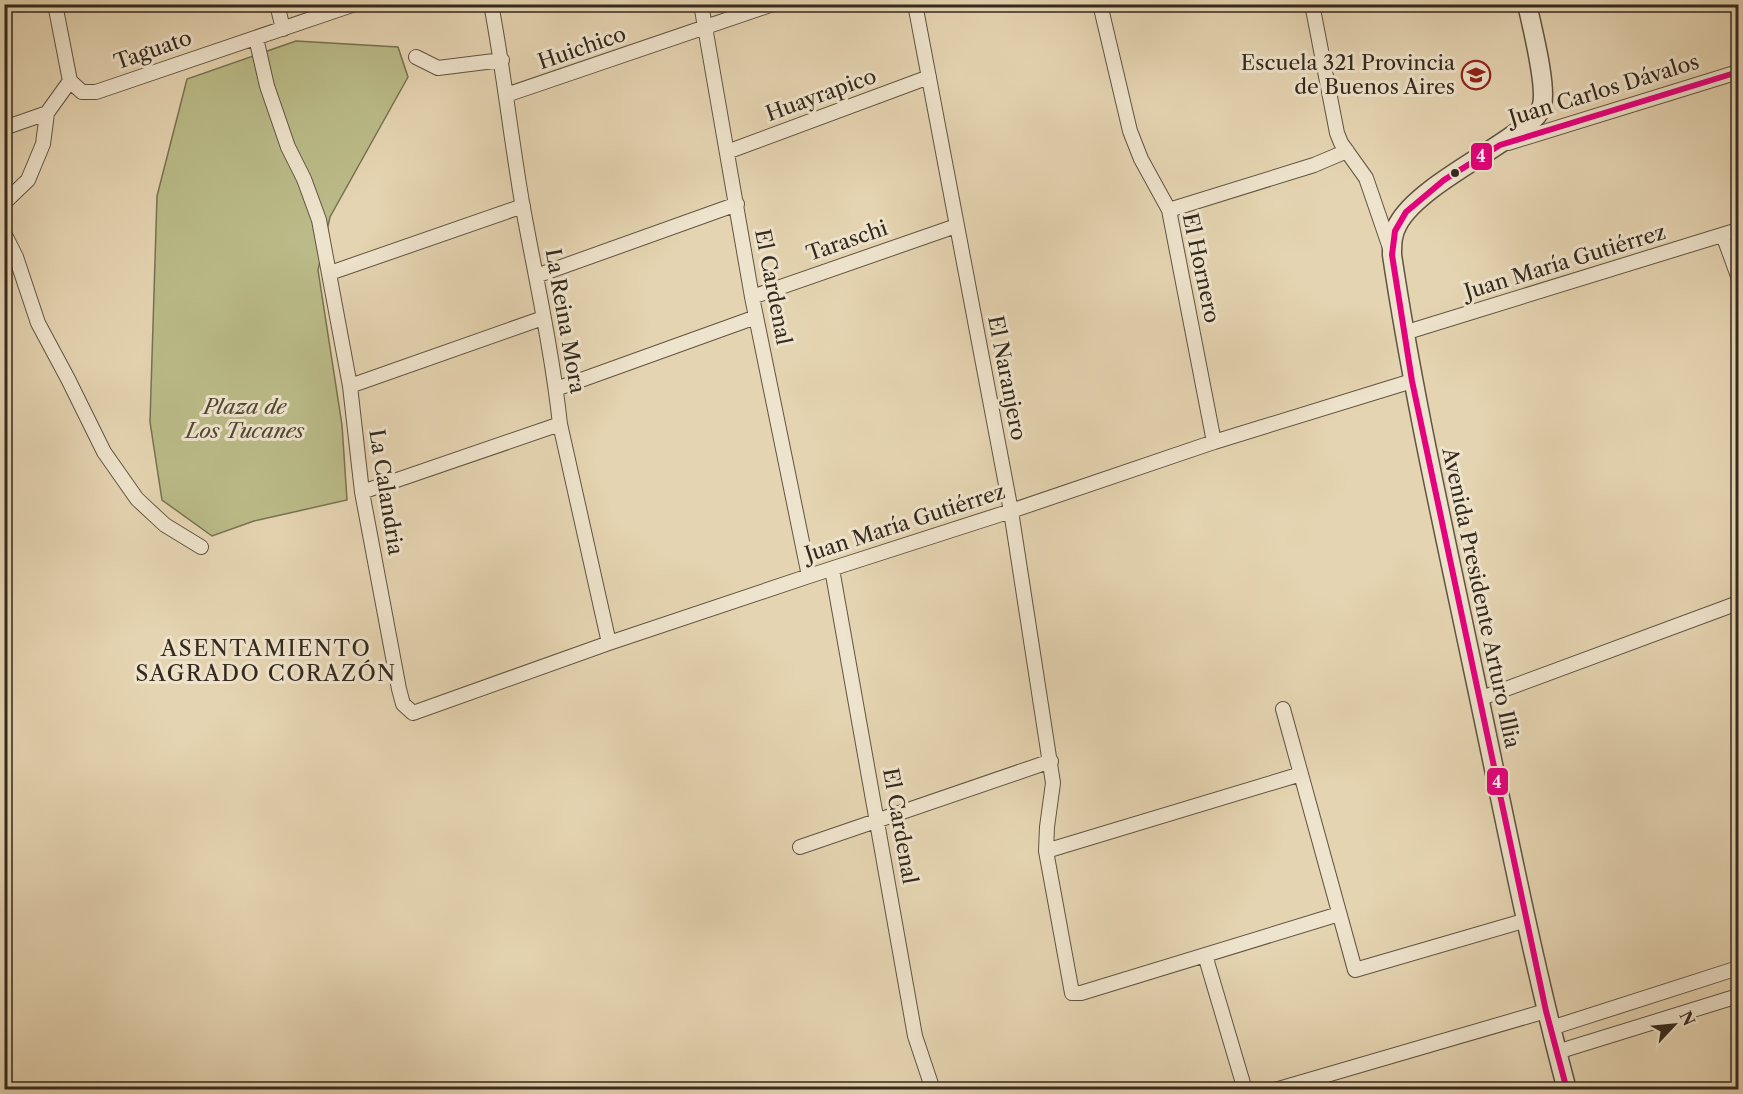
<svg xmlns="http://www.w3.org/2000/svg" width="1743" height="1094" font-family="'Libre Caslon Text',serif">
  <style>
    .green { fill: #babb88; stroke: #777252; stroke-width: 1.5 }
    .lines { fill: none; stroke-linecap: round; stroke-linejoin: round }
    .minor-casing { stroke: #605442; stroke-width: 16 }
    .tertiary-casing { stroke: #605442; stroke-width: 21 }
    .minor { stroke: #eee3cc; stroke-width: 14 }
    .tertiary { stroke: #eee3cc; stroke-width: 18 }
    .bus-1-casing { stroke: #eee3cc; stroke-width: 10 }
    .bus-1 { stroke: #e5007d; stroke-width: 6 }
    .bus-dot { fill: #34291d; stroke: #eee3cc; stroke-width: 2 }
    .labels { text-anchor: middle; stroke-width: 6; stroke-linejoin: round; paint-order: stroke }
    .street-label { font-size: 21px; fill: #34291d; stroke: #eee3cc }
    .poi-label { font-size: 21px; fill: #34291d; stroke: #eee3cc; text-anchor: end }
    .park-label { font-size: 21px; font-style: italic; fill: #4f4632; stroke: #eee3cc }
    .neighbourhood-label { font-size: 22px; letter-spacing: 1.5px; fill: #34291d; stroke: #eee3cc }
    .line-badge { stroke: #eee3cc; stroke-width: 2 }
    .badge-label { font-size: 16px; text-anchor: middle; font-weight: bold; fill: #fff }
  </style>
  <rect width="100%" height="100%" fill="#e5d4b1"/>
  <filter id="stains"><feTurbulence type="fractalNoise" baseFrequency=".00333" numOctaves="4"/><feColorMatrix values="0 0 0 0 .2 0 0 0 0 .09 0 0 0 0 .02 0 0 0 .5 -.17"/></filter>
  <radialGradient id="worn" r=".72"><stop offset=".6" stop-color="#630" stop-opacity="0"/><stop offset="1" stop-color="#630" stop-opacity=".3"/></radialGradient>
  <path class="green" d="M296,41L398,47L408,77L330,217L318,270L342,425L347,500L254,521L212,536L162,500L150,422L157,196L187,79Z"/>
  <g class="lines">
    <g class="minor-casing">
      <path id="minor" d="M55,4L70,81
        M277,4L283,29
        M491,4C504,72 511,140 523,208C536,279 552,351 560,424L609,643
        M701,4L752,297L809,576
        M915,4L1011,511L1053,783L1047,827L1046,851L1072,993H1081L1339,914
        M1100,4L1130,131L1141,159L1169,210L1214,442
        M1312,4L1337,133L1341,143L1366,178L1390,248
        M256,38L267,86L288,147L304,179L319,220L350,386L362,492L399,689L403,704L413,713L609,643L809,576L1011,511L1214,442L1412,381
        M416,57L438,68L502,60
        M70,81L82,92H96L355,4
        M506,95L773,4
        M4,128L47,113L70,81
        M1508,143L1738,72
        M727,152L929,77
        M4,203L28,180L43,144L47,113
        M1169,210L1314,165L1347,151
        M4,233L16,257L38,323L68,379L104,452L137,499L165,525L201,547
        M1723,235L1738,276
        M330,273L523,206
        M536,276L737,204
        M752,297L956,226
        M1404,333L1738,230
        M350,386L543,318
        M556,389L756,317
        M362,492L560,424
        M832,569L915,1036L933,1090
        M1479,699L1738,603
        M1283,709L1355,970L1527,920
        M800,847L1051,761
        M1046,851L1301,774
        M1205,955L1245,1090
        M1551,1028L1738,968
        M1557,1052L1738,996
        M1275,1090L1546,1011"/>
    </g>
    <g class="tertiary-casing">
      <path id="tertiary" d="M1527,4C1532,27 1547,85 1542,105C1539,118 1528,124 1518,131C1486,156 1416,190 1398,224C1392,234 1392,244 1392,255C1413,394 1444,531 1473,669C1503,809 1530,951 1567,1090"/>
    </g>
    <use href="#minor" class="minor"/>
    <use href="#tertiary" class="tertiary"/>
    <g class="bus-1-casing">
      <path id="bus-1" d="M1567,1090L1546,1011L1412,381L1392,255L1395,231L1406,212L1444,180L1500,145L1738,72"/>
    </g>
    <use href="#bus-1" class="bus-1"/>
  </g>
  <defs>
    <g id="school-ring" transform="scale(1.5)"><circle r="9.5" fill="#eee3cc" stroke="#8f2418" stroke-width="1.5"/><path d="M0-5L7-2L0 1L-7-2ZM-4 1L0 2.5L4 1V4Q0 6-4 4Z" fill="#8f2418"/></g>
  </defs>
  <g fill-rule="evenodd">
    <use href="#school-ring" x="1476" y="75"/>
  </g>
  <circle class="bus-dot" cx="1455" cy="173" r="5"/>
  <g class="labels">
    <g class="street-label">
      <text transform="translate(582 48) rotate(-19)" y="7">Huichico</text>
      <text transform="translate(153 50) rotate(-19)" y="7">Taguato</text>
      <text transform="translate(1604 90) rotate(-17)" y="7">Juan Carlos Dávalos</text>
      <text transform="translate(821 95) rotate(-20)" y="7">Huayrapico</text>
      <text transform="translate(847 241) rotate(-19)" y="7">Taraschi</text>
      <text transform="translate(1565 262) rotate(-17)" y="7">Juan María Gutiérrez</text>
      <text transform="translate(1201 268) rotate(78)" y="7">El Hornero</text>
      <text transform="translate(773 287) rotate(79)" y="7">El Cardenal</text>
      <text transform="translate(565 321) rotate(80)" y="7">La Reina Mora</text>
      <text transform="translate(1007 378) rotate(79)" y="7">El Naranjero</text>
      <text transform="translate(386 492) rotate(81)" y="7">La Calandria</text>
      <text transform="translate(905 523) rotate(-18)" y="7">Juan María Gutiérrez</text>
      <text transform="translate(1481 598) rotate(78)" y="7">Avenida Presidente Arturo Illia</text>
      <text transform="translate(900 826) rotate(80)" y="7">El Cardenal</text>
    </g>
    <g class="poi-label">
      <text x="1455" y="70">Escuela 321 Provincia<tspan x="1455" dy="24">de Buenos Aires</tspan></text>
    </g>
    <g class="park-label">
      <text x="245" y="414">Plaza de<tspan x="245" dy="24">Los Tucanes</tspan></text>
    </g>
    <g class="neighbourhood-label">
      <text x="266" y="656">ASENTAMIENTO<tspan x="266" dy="25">SAGRADO CORAZÓN</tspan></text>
    </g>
  </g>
  <g class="line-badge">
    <rect x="1470" y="142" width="23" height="29" rx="6" fill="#e5007d"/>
    <rect x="1486" y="767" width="23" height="29" rx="6" fill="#e5007d"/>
  </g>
  <g class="badge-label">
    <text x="1481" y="162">4</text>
    <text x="1497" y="788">4</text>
  </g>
  <rect width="1743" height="1094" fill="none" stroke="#e5d4b1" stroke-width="24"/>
  <rect x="6" y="6" width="1731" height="1082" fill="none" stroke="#34291d" stroke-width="3"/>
  <rect x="12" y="12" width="1719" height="1070" fill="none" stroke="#34291d" stroke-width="1.5"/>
  <g transform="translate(1674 1025) rotate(64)" stroke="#eee3cc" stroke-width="4.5" paint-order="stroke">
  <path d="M0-4.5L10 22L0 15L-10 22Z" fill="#34291d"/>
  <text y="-9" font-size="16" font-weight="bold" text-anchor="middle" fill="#34291d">N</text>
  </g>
  <rect width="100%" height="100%" filter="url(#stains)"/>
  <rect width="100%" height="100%" fill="url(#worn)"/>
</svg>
